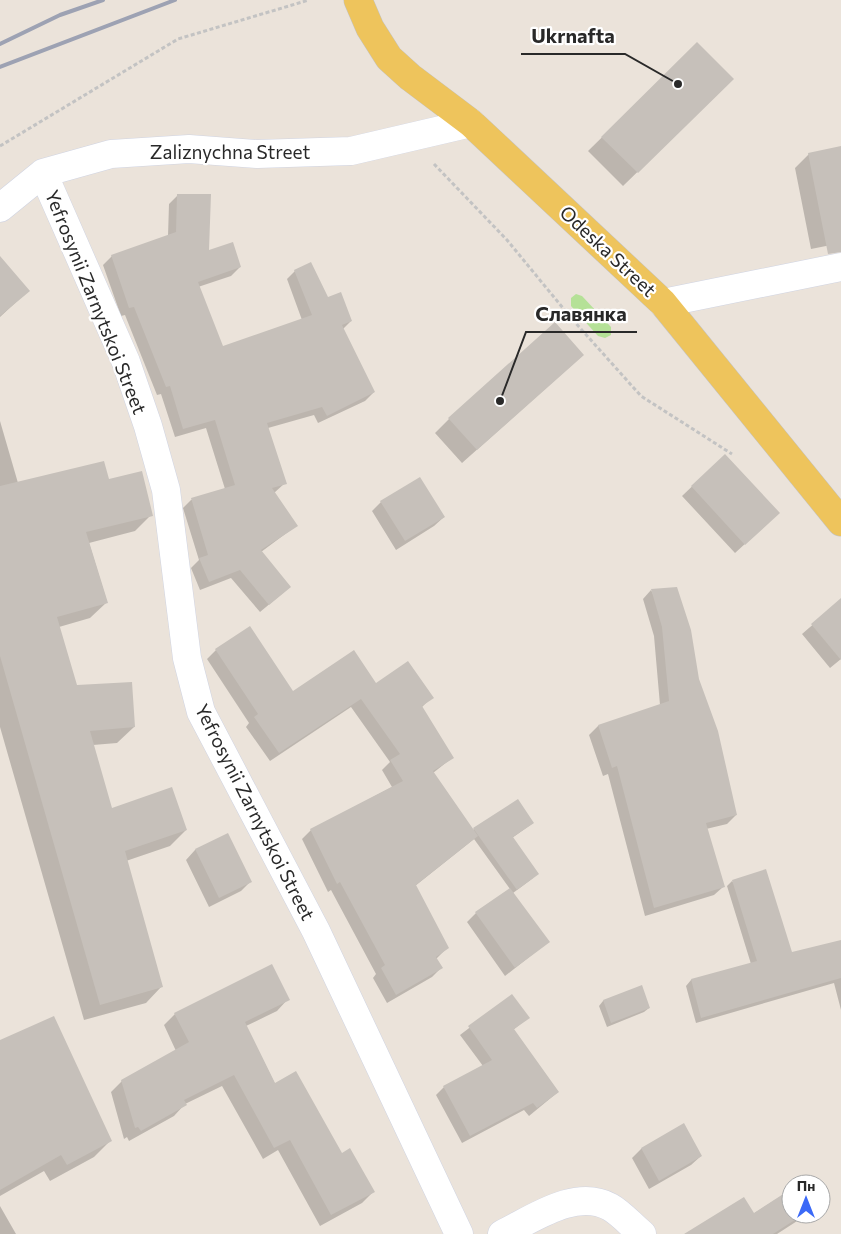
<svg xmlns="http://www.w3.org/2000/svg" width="841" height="1234" font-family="Commissioner,sans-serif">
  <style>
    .green { fill: #b5e197 }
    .shadow { fill: #0003 }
    .building { fill: #c6c0ba }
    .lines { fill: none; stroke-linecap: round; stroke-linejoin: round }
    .minor-casing { stroke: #d0d4e2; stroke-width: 29 }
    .tertiary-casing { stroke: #d0d4e2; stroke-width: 29 }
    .primary-casing { stroke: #c3c3c3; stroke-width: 29 }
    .path { stroke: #c3c3c3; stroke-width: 3; stroke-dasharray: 4 2.5; stroke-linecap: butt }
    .minor { stroke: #fff; stroke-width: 28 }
    .tertiary { stroke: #fff; stroke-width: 28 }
    .primary { stroke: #eec45c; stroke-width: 28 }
    .rail { stroke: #9da2b3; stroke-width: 4 }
    .labels { text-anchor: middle; stroke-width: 4.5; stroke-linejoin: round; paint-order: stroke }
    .street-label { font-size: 19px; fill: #292929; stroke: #fff }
    .leader { fill: none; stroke: #292929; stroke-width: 2 }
    .callout-dot { fill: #292929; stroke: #fff; stroke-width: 2 }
    .callout-label { font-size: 20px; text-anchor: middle; font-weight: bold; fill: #292929; stroke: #fff; stroke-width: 4.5; stroke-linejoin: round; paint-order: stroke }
  </style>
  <rect width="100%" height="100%" fill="#ebe3da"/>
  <path class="green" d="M576,294L582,296L611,327V335L605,338L598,336L571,306V298Z"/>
  <path class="shadow" d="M697,44L733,79L623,186L588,151Z
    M841,147V243L811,249L795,168L809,154Z
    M178,195L208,252L240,267L231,276L198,287L222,348L302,320L287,279L295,271L351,321L343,329L374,392L365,401L318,423L314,415L268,428L285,483L274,493L296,526L261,552L290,587L260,612L231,578L200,590L191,568L199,560L183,508L191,500L225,489L206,428L175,437L161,394L157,395L125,315L121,316L103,265L112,256L168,236L169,204Z
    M0,258L28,291L0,317Z
    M583,355L462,463L435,433L449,419Z
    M0,421L18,483L108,480L151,515L135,531L89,543L107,602L90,618L59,627L76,686L134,727L117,743L93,745L111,809L186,830L170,846L126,861L162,986L146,1003L84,1020L0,727Z
    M725,455L769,522L735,553L682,496Z
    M381,502L444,517L434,526L396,550L372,511Z
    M651,590L698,680L736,815L727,824L706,829L723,887L714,895L645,916L608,774L603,776L589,735L598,726L660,705L654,636L643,599Z
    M838,603L841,607V659L830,668L802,634Z
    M216,650L292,693L376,685L432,697L421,708L452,758L433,773L472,831L474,829L533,823L512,838L533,878L513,893L548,942L505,976L467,922L476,913L510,889L474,839L415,886L447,948L436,959L441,968L432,977L387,1003L373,978L376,974L331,890L328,892L302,839L311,830L392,787L382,770L390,762L351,707L270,761L246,727L249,723L207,659Z
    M227,835L250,882L241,891L209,907L186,860L195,850Z
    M732,881L791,953L841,941V1010L834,983L696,1023L686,986L691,980L751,964L727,886Z
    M641,987L649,1008L644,1012L607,1027L599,1006L603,1001Z
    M511,996L528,1018L513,1030L558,1092L529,1116L524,1110L462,1143L436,1095L444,1087L483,1066L460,1035Z
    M288,999L277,1011L246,1026L275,1084L373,1192L362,1203L320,1226L278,1150L263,1159L222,1086L185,1104L174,1116L129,1141L127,1137L124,1139L111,1092L122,1081L176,1051L164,1025L175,1014Z
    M0,1042L111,1140L94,1157L50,1181L44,1171L0,1196Z
    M683,1125L701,1156L691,1165L649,1189L632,1158L641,1149Z
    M791,1190V1214H808L777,1234H688L753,1214Z
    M0,1206L16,1234H0Z"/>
  <path class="building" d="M697,42L734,79L638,173L601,137Z
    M841,146V252L828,254L808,153Z
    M177,194H211L209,250L233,242L241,267L198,282L223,346L312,315L294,270L311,262L328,297L341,292L352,321L342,325L375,392L327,416L322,407L267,423L287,484L272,488L298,526L261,550L291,587L269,605L240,570L209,582L199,558L208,555L191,498L235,485L215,420L183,429L170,386L166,387L134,307L129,308L111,255L176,232Z
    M0,256L30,291L0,316Z
    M555,322L584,355L477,450L448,418Z
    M725,454L780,513L745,545L691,486Z
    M104,461L109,479L142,471L153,516L86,532L108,603L57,617L77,685L132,682L135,727L90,731L112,808L172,787L187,830L125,851L163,987L100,1005L0,656V486Z
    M420,477L445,517L405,541L380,501Z
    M677,587L691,630L699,679L718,731L737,815L706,823L725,887L654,908L617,766L612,768L598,725L669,701L662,627L651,589Z
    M841,598V660L811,624Z
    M250,626L293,691L354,650L376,683L408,661L434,698L422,706L454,758L433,771L478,836L416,885L449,948L436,957L443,968L396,995L381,968L385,965L340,882L337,884L310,829L403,781L390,760L400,754L361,699L279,753L254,717L258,714L215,649Z
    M518,799L534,823L513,837L539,874L517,890L473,828Z
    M228,833L252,882L219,898L195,849Z
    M766,869L792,952L841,940V978L701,1018L691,979L757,961L732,880Z
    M510,888L550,942L515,968L475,912Z
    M272,964L290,1000L245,1022L275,1083L296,1071L342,1153L350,1148L375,1192L331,1215L290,1140L274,1148L234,1075L184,1100L187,1105L141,1131L138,1127L135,1128L121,1080L189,1042L174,1013Z
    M642,985L650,1008L611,1023L603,1000Z
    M512,994L530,1018L514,1029L559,1092L537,1108L533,1103L470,1136L443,1086L492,1060L468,1026Z
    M54,1016L112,1141L67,1165L61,1155L0,1190V1040Z
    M684,1123L702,1156L659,1181L641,1148Z
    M811,1176L815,1184H798Z
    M791,1189V1214H804L773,1234H684L744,1197L754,1213Z"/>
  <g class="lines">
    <g class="minor-casing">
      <path id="minor" d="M43,173L126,362L148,426L166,490L187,658L201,712L316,931L459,1234
        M0,208L43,173L111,154L189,149L257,154L351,151L471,123
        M663,303L841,267"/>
    </g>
    <g class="tertiary-casing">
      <path id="tertiary" d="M502,1234C533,1219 575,1188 610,1207C621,1213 632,1226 642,1234"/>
    </g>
    <g class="primary-casing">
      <path id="primary" d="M358,0L370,28L389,58L410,77L471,123L663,303L841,522"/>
    </g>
    <path class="path" d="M0,146L178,39L309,0
      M434,164L507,240L572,319L641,396L732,454"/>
    <use href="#minor" class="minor"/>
    <use href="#tertiary" class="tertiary"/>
    <use href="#primary" class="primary"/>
    <path class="rail" d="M0,44L60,15L103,0
      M0,67L175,0"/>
  </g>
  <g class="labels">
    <g class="street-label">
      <text x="230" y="159">Zaliznychna Street</text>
      <text transform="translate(608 251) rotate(43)" y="7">Odeska Street</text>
      <text transform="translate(96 302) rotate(68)" y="7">Yefrosynii Zarnytskoi Street</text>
      <text transform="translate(255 812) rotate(63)" y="7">Yefrosynii Zarnytskoi Street</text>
    </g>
  </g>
  <path class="leader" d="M678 84L625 54H521M500 401L526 332H637"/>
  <g class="callout-dot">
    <circle cx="678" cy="84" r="5"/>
    <circle cx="500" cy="401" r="5"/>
  </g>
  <g class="callout-label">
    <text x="573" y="43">Ukrnafta</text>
    <text x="581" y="321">Славянка</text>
  </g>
  <g transform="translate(806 1199)"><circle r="24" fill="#ffffff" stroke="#a9a9a9"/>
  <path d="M0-4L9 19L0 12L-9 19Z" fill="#3b69f7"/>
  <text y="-8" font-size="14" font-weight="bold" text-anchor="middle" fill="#292929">Пн</text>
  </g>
</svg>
